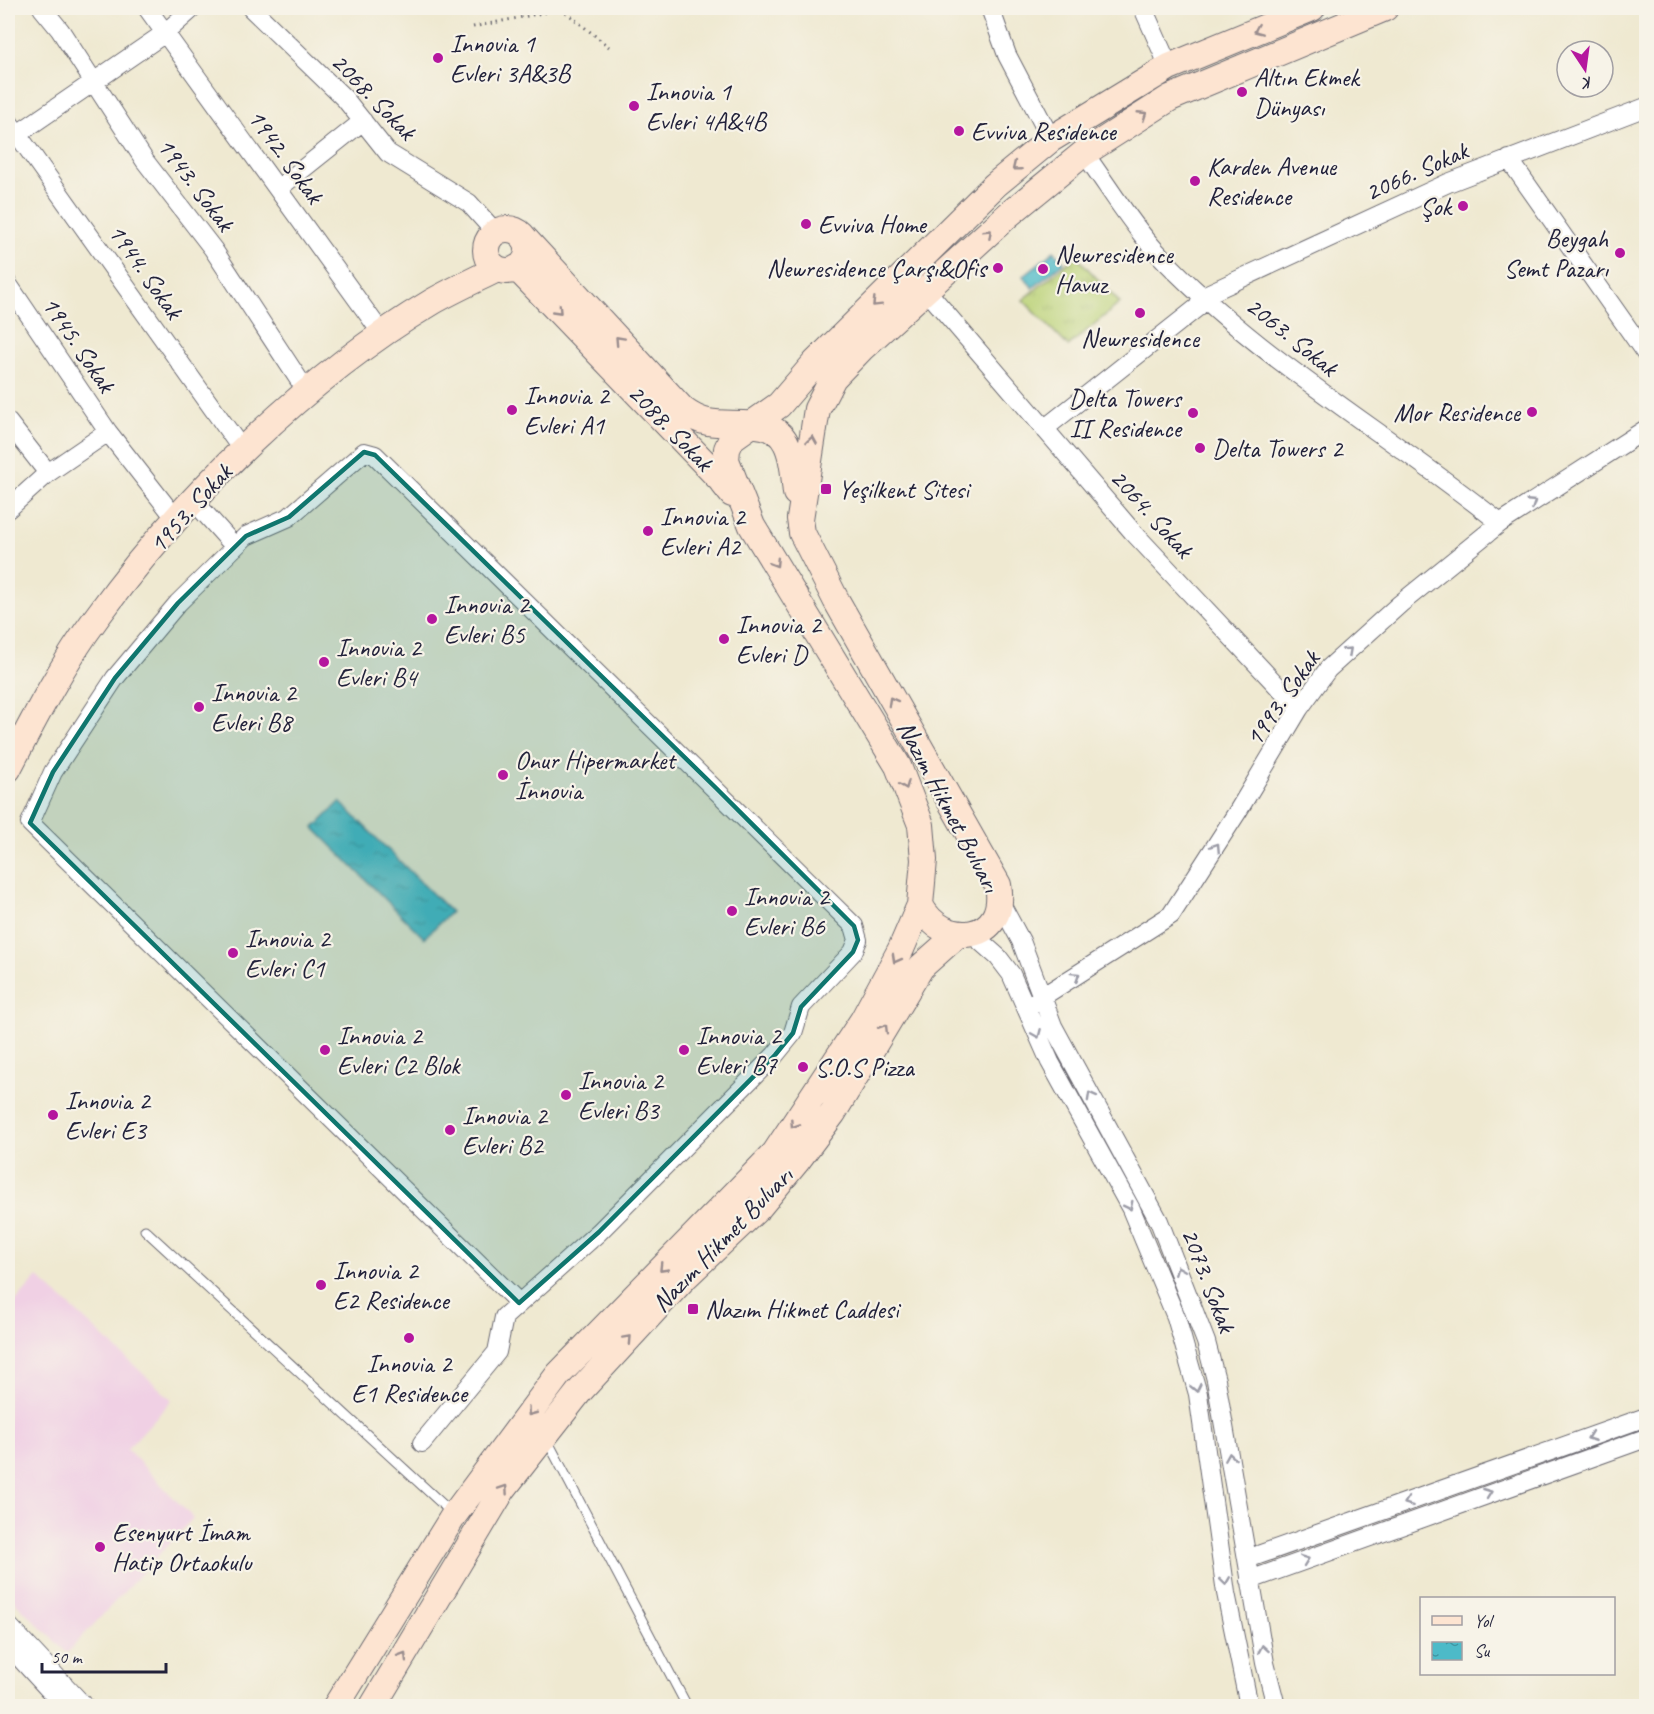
<svg xmlns="http://www.w3.org/2000/svg" width="1654" height="1714" font-family="Caveat,sans-serif">
  <style>
    .built { fill: #f0d0e4 }
    .park { fill: url(#park-tufts); stroke: #6e7a58; stroke-width: 1.5 }
    .water { fill: url(#water-ripples); stroke: #386e82; stroke-width: 1.5 }
    .lines { fill: none; stroke-linecap: round; stroke-linejoin: round }
    .lane-casing { stroke: #6a6870; stroke-width: 11 }
    .street-casing { stroke: #6a6870; stroke-width: 20 }
    .secondary-casing { stroke: #6a6870; stroke-width: 28 }
    .path { stroke: #6a6870; stroke-width: 3; stroke-dasharray: 1.5 4.5; stroke-linecap: butt }
    .lane { stroke: #fff; stroke-width: 9 }
    .street { stroke: #fff; stroke-width: 18 }
    .secondary { stroke: #fde4d1; stroke-width: 26 }
    .oneway { stroke: #9a8d8e }
    .oneway2 { stroke: #9c9ca7 }
    .marked { fill: #0f766e; fill-opacity: 0.2; stroke: #0f766e; stroke-width: 4.5; stroke-linejoin: round }
    .poi-dot { fill: #b5179e; stroke: #f7f3e8; stroke-width: 2 }
    .labels { text-anchor: middle; stroke-width: 4.5; stroke-linejoin: round; paint-order: stroke }
    .poi-label { font-size: 26px; fill: #22223b; stroke: #f7f3e8; text-anchor: start }
    .street-label { font-size: 26px; fill: #22223b; stroke: #f7f3e8 }
  </style>
  <defs>
    <pattern id="park-tufts" width="24" height="20" patternUnits="userSpaceOnUse" patternTransform="scale(1.5)"><rect width="24" height="20" fill="#bad276"/><path d="M3 7l-1-3M5 7V3M7 7l1-3M15 17l-1-3M17 17v-4M19 17l1-3" fill="none" stroke="#a0b467"/></pattern>
    <pattern id="water-ripples" width="26" height="14" patternUnits="userSpaceOnUse" patternTransform="scale(1.5)"><rect width="26" height="14" fill="#4dbac8"/><path d="M2 4q2-2 4 0t4 0M15 11q2-2 4 0t4 0" fill="none" stroke="#4097a4"/></pattern>
  </defs>
  <rect width="100%" height="100%" fill="#f7f3e8"/>
  <filter id="ink" filterUnits="userSpaceOnUse"><feTurbulence type="fractalNoise" baseFrequency=".0167" numOctaves="2"/><feDisplacementMap in="SourceGraphic" scale="12" xChannelSelector="R" yChannelSelector="G"/><feConvolveMatrix kernelMatrix="1 2 1 2 8 2 1 2 1" color-interpolation-filters="sRGB"/></filter>
  <filter id="wash" filterUnits="userSpaceOnUse"><feTurbulence type="fractalNoise" baseFrequency=".008" numOctaves="4" result="noise"/><feDisplacementMap in="SourceGraphic" scale="24" xChannelSelector="R" yChannelSelector="G"/><feGaussianBlur stdDeviation="1.35" result="paint"/><feColorMatrix in="noise" values="0 0 0 0 0 0 0 0 0 0 0 0 0 0 0 0 0 1.4 0 .05"/><feComposite in="paint" operator="in"/></filter>
  <g filter="url(#wash)">
    <rect width="100%" height="100%" fill="#efe9d1"/>
    <path class="built" d="M38,1277L172,1400L127,1449L193,1518L67,1653L8,1595V1310Z"/>
    <path class="park" d="M1076,256L1120,303L1068,346L1023,300Z"/>
    <path class="water" d="M1054,251L1064,262L1033,288L1023,276Z
      M340,802L451,912L424,938L314,828Z"/>
  </g>
  <g filter="url(#ink)">
    <g class="lines">
      <g class="lane-casing">
        <path id="lane" d="M145,1230L452,1513
          M546,1438L687,1706"/>
      </g>
      <g class="street-casing">
        <path id="street" d="M42,8L60,30L145,161L213,249L307,392
          M147,8L383,335
          M251,8L345,99L388,153L469,203L495,232
          M990,8L1007,55L1051,139
          M1143,8L1169,67
          M8,121L243,451
          M9,140L165,33L193,8
          M1084,153C1107,184 1128,220 1154,249C1255,358 1386,431 1500,523
          M1509,159L1646,354
          M279,188L363,121
          M8,284L108,432L176,519
          M926,290L1132,531L1299,709
          M8,422L48,473
          M1044,429L1198,307L1203,296L1448,183L1646,107
          M194,501L235,547
          M8,509L48,473L108,432
          M1001,904L1021,941L1053,1026L1159,1221L1206,1342L1216,1380L1265,1663L1276,1706
          M972,934L998,957L1011,974L1050,1062L1131,1209L1176,1317L1198,1394L1226,1593L1249,1706
          M1026,1007L1171,915L1238,811L1299,709L1328,669L1400,604L1500,523L1646,429
          M422,1443L497,1352L504,1317L599,1232L775,1055L793,1033L801,1007L853,952L858,940L854,926L375,455L364,452L289,517L246,536L178,603L115,678L53,772L30,823L519,1303
          M1247,1559L1646,1417
          M1250,1580L1646,1438
          M8,1625L84,1706
          M8,1645L64,1706"/>
      </g>
      <g class="secondary-casing">
        <path id="secondary" d="M486 250a21 21 0 1 1 42 0a21 21 0 1 1-42 0Z
          M526,240L683,410C691,416 698,420 708,422C731,427 773,416 786,443C794,458 794,477 796,493
          M517,268L720,479L732,494
          M8,769C35,717 62,664 97,617C182,499 308,376 432,302C453,290 475,280 497,269
          M920,905C943,950 1009,942 998,885L836,600L802,533L800,519L817,409L833,378L861,349L1008,215L1084,153L1170,98L1385,8
          M336,1706L454,1515L558,1375L775,1153L863,1020L901,949L920,905L924,860L921,825L898,766L752,526L726,460L727,449L732,438L779,405L815,363L995,185L1051,139L1169,67L1312,8
          M373,1706L503,1489L579,1392L685,1277L759,1207L797,1161L833,1113L921,967L958,934"/>
      </g>
      <path class="path" d="M473,27L562,9L609,47"/>
      <use href="#lane" class="lane"/>
      <use href="#street" class="street"/>
      <use href="#secondary" class="secondary"/>
    </g>
    <defs><path id="oneway-chevron" d="M-2-3.5L2.5 0L-2 3.5" fill="none" stroke-width="1.6" stroke-linecap="round" stroke-linejoin="round" transform="scale(1.5)"/></defs>
    <g class="oneway">
      <use href="#oneway-chevron" transform="translate(1258 30) rotate(157)"/>
      <use href="#oneway-chevron" transform="translate(1143 115) rotate(-33)"/>
      <use href="#oneway-chevron" transform="translate(1016 167) rotate(141)"/>
      <use href="#oneway-chevron" transform="translate(988 233) rotate(-43)"/>
      <use href="#oneway-chevron" transform="translate(876 303) rotate(135)"/>
      <use href="#oneway-chevron" transform="translate(558 310) rotate(46)"/>
      <use href="#oneway-chevron" transform="translate(619 340) rotate(-133)"/>
      <use href="#oneway-chevron" transform="translate(812 440) rotate(-81)"/>
      <use href="#oneway-chevron" transform="translate(775 563) rotate(58)"/>
      <use href="#oneway-chevron" transform="translate(892 701) rotate(-119)"/>
      <use href="#oneway-chevron" transform="translate(905 785) rotate(68)"/>
      <use href="#oneway-chevron" transform="translate(896 959) rotate(119)"/>
      <use href="#oneway-chevron" transform="translate(884 1028) rotate(-59)"/>
      <use href="#oneway-chevron" transform="translate(794 1124) rotate(123)"/>
      <use href="#oneway-chevron" transform="translate(663 1268) rotate(134)"/>
      <use href="#oneway-chevron" transform="translate(628 1339) rotate(-47)"/>
      <use href="#oneway-chevron" transform="translate(531 1412) rotate(127)"/>
      <use href="#oneway-chevron" transform="translate(504 1489) rotate(-56)"/>
      <use href="#oneway-chevron" transform="translate(403 1656) rotate(-59)"/>
    </g>
    <g class="oneway2">
      <use href="#oneway-chevron" transform="translate(1532 503) rotate(-33)"/>
      <use href="#oneway-chevron" transform="translate(1348 651) rotate(-42)"/>
      <use href="#oneway-chevron" transform="translate(1216 847) rotate(-57)"/>
      <use href="#oneway-chevron" transform="translate(1076 976) rotate(-32)"/>
      <use href="#oneway-chevron" transform="translate(1037 1034) rotate(67)"/>
      <use href="#oneway-chevron" transform="translate(1091 1096) rotate(-119)"/>
      <use href="#oneway-chevron" transform="translate(1129 1206) rotate(63)"/>
      <use href="#oneway-chevron" transform="translate(1179 1270) rotate(-112)"/>
      <use href="#oneway-chevron" transform="translate(1196 1388) rotate(78)"/>
      <use href="#oneway-chevron" transform="translate(1591 1437) rotate(160)"/>
      <use href="#oneway-chevron" transform="translate(1230 1457) rotate(-99)"/>
      <use href="#oneway-chevron" transform="translate(1488 1493) rotate(-20)"/>
      <use href="#oneway-chevron" transform="translate(1408 1502) rotate(160)"/>
      <use href="#oneway-chevron" transform="translate(1305 1560) rotate(-20)"/>
      <use href="#oneway-chevron" transform="translate(1225 1581) rotate(82)"/>
      <use href="#oneway-chevron" transform="translate(1263 1649) rotate(-100)"/>
    </g>
  </g>
  <path class="marked" d="M364,452L375,455L716,788L854,926L858,940L853,952L801,1007L793,1033L775,1055L599,1232L519,1303L30,823L53,772L115,678L178,603L246,536L289,517Z"/>
  <g class="poi-dot">
    <circle cx="438" cy="58" r="6"/>
    <circle cx="1242" cy="92" r="6"/>
    <circle cx="634" cy="106" r="6"/>
    <circle cx="959" cy="131" r="6"/>
    <circle cx="1195" cy="181" r="6"/>
    <circle cx="1463" cy="206" r="6"/>
    <circle cx="806" cy="224" r="6"/>
    <circle cx="1620" cy="253" r="6"/>
    <circle cx="998" cy="268" r="6"/>
    <circle cx="1043" cy="269" r="6"/>
    <circle cx="1140" cy="313" r="6"/>
    <circle cx="512" cy="410" r="6"/>
    <circle cx="1532" cy="412" r="6"/>
    <circle cx="1193" cy="413" r="6"/>
    <circle cx="1200" cy="448" r="6"/>
    <rect x="820" y="483" width="12" height="12" rx="3"/>
    <circle cx="648" cy="531" r="6"/>
    <circle cx="432" cy="619" r="6"/>
    <circle cx="724" cy="639" r="6"/>
    <circle cx="324" cy="662" r="6"/>
    <circle cx="199" cy="707" r="6"/>
    <circle cx="503" cy="775" r="6"/>
    <circle cx="732" cy="911" r="6"/>
    <circle cx="233" cy="953" r="6"/>
    <circle cx="325" cy="1050" r="6"/>
    <circle cx="684" cy="1050" r="6"/>
    <circle cx="803" cy="1067" r="6"/>
    <circle cx="566" cy="1095" r="6"/>
    <circle cx="53" cy="1115" r="6"/>
    <circle cx="450" cy="1130" r="6"/>
    <circle cx="321" cy="1285" r="6"/>
    <rect x="687" y="1303" width="12" height="12" rx="3"/>
    <circle cx="409" cy="1338" r="6"/>
    <circle cx="100" cy="1547" r="6"/>
  </g>
  <g class="labels">
    <g class="poi-label">
      <text x="450" y="52">Innovia 1<tspan x="450" dy="30">Evleri 3A&amp;3B</tspan></text>
      <text x="1254" y="86">Altın Ekmek<tspan x="1254" dy="30">Dünyası</tspan></text>
      <text x="646" y="100">Innovia 1<tspan x="646" dy="30">Evleri 4A&amp;4B</tspan></text>
      <text x="971" y="140">Evviva Residence</text>
      <text x="1207" y="175">Karden Avenue<tspan x="1207" dy="30">Residence</tspan></text>
      <text x="1451" y="215" text-anchor="end">Şok</text>
      <text x="818" y="233">Evviva Home</text>
      <text x="1608" y="247" text-anchor="end">Beygah<tspan x="1608" dy="30">Semt Pazarı</tspan></text>
      <text x="1055" y="263">Newresidence<tspan x="1055" dy="30">Havuz</tspan></text>
      <text x="986" y="277" text-anchor="end">Newresidence Çarşı&amp;Ofis</text>
      <text x="1140" y="347" text-anchor="middle">Newresidence</text>
      <text x="524" y="404">Innovia 2<tspan x="524" dy="30">Evleri A1</tspan></text>
      <text x="1181" y="407" text-anchor="end">Delta Towers<tspan x="1181" dy="30">II Residence</tspan></text>
      <text x="1520" y="421" text-anchor="end">Mor Residence</text>
      <text x="1212" y="457">Delta Towers 2</text>
      <text x="838" y="498">Yeşilkent Sitesi</text>
      <text x="660" y="525">Innovia 2<tspan x="660" dy="30">Evleri A2</tspan></text>
      <text x="444" y="613">Innovia 2<tspan x="444" dy="30">Evleri B5</tspan></text>
      <text x="736" y="633">Innovia 2<tspan x="736" dy="30">Evleri D</tspan></text>
      <text x="336" y="656">Innovia 2<tspan x="336" dy="30">Evleri B4</tspan></text>
      <text x="211" y="701">Innovia 2<tspan x="211" dy="30">Evleri B8</tspan></text>
      <text x="515" y="769">Onur Hipermarket<tspan x="515" dy="30">İnnovia</tspan></text>
      <text x="744" y="905">Innovia 2<tspan x="744" dy="30">Evleri B6</tspan></text>
      <text x="245" y="947">Innovia 2<tspan x="245" dy="30">Evleri C1</tspan></text>
      <text x="337" y="1044">Innovia 2<tspan x="337" dy="30">Evleri C2 Blok</tspan></text>
      <text x="696" y="1044">Innovia 2<tspan x="696" dy="30">Evleri B7</tspan></text>
      <text x="815" y="1076">S.O.S Pizza</text>
      <text x="578" y="1089">Innovia 2<tspan x="578" dy="30">Evleri B3</tspan></text>
      <text x="65" y="1109">Innovia 2<tspan x="65" dy="30">Evleri E3</tspan></text>
      <text x="462" y="1124">Innovia 2<tspan x="462" dy="30">Evleri B2</tspan></text>
      <text x="333" y="1279">Innovia 2<tspan x="333" dy="30">E2 Residence</tspan></text>
      <text x="705" y="1318">Nazım Hikmet Caddesi</text>
      <text x="409" y="1372" text-anchor="middle">Innovia 2<tspan x="409" dy="30">E1 Residence</tspan></text>
      <text x="112" y="1541">Esenyurt İmam<tspan x="112" dy="30">Hatip Ortaokulu</tspan></text>
    </g>
    <g class="street-label">
      <text transform="translate(374 96) rotate(46)" y="9">2068. Sokak</text>
      <text transform="translate(286 156) rotate(54)" y="9">1942. Sokak</text>
      <text transform="translate(1416 171) rotate(-24)" y="9">2066. Sokak</text>
      <text transform="translate(196 184) rotate(53)" y="9">1943. Sokak</text>
      <text transform="translate(146 271) rotate(55)" y="9">1944. Sokak</text>
      <text transform="translate(1292 336) rotate(39)" y="9">2063. Sokak</text>
      <text transform="translate(79 344) rotate(56)" y="9">1945. Sokak</text>
      <text transform="translate(671 427) rotate(46)" y="9">2088. Sokak</text>
      <text transform="translate(190 508) rotate(-48)" y="9">1953. Sokak</text>
      <text transform="translate(1152 513) rotate(48)" y="9">2064. Sokak</text>
      <text transform="translate(1282 698) rotate(-55)" y="9">1993. Sokak</text>
      <text transform="translate(949 806) rotate(62)" y="9">Nazım Hikmet Bulvarı</text>
      <text transform="translate(722 1239) rotate(-46)" y="9">Nazım Hikmet Bulvarı</text>
      <text transform="translate(1209 1280) rotate(69)" y="9">2073. Sokak</text>
    </g>
  </g>
  <rect width="1654" height="1714" fill="none" stroke="#f7f3e8" stroke-width="30"/>
  <rect x="1420" y="1597" width="195" height="78" fill="#f7f3e8" stroke="#a29fa3" stroke-width="1.5"/>
  <rect x="1432" y="1616" width="30" height="9" fill="#fde4d1" stroke="#a29fa3" stroke-width="1.5"/>
  <text x="1474" y="1627" font-size="18" fill="#22223b">Yol</text>
  <rect x="1432" y="1642" width="30" height="18" fill="url(#water-ripples)" stroke="#a29fa3" stroke-width="1.5"/>
  <text x="1474" y="1657" font-size="18" fill="#22223b">Su</text>
  <g transform="translate(1585 69) rotate(167)"><circle r="28" fill="#f7f3e8" stroke="#a29fa3" stroke-width="1.5"/>
  <path d="M0-4.5L10 22L0 15L-10 22Z" fill="#b5179e"/>
  <text y="-9" font-size="16" font-weight="bold" text-anchor="middle" fill="#22223b">K</text>
  </g>
  <path d="M42 1663v9h124v-9" fill="none" stroke="#22223b" stroke-width="3"/>
  <text x="51" y="1663" font-size="18" fill="#22223b" stroke="#f7f3e8" stroke-width="4.5" paint-order="stroke">50 m</text>
</svg>
